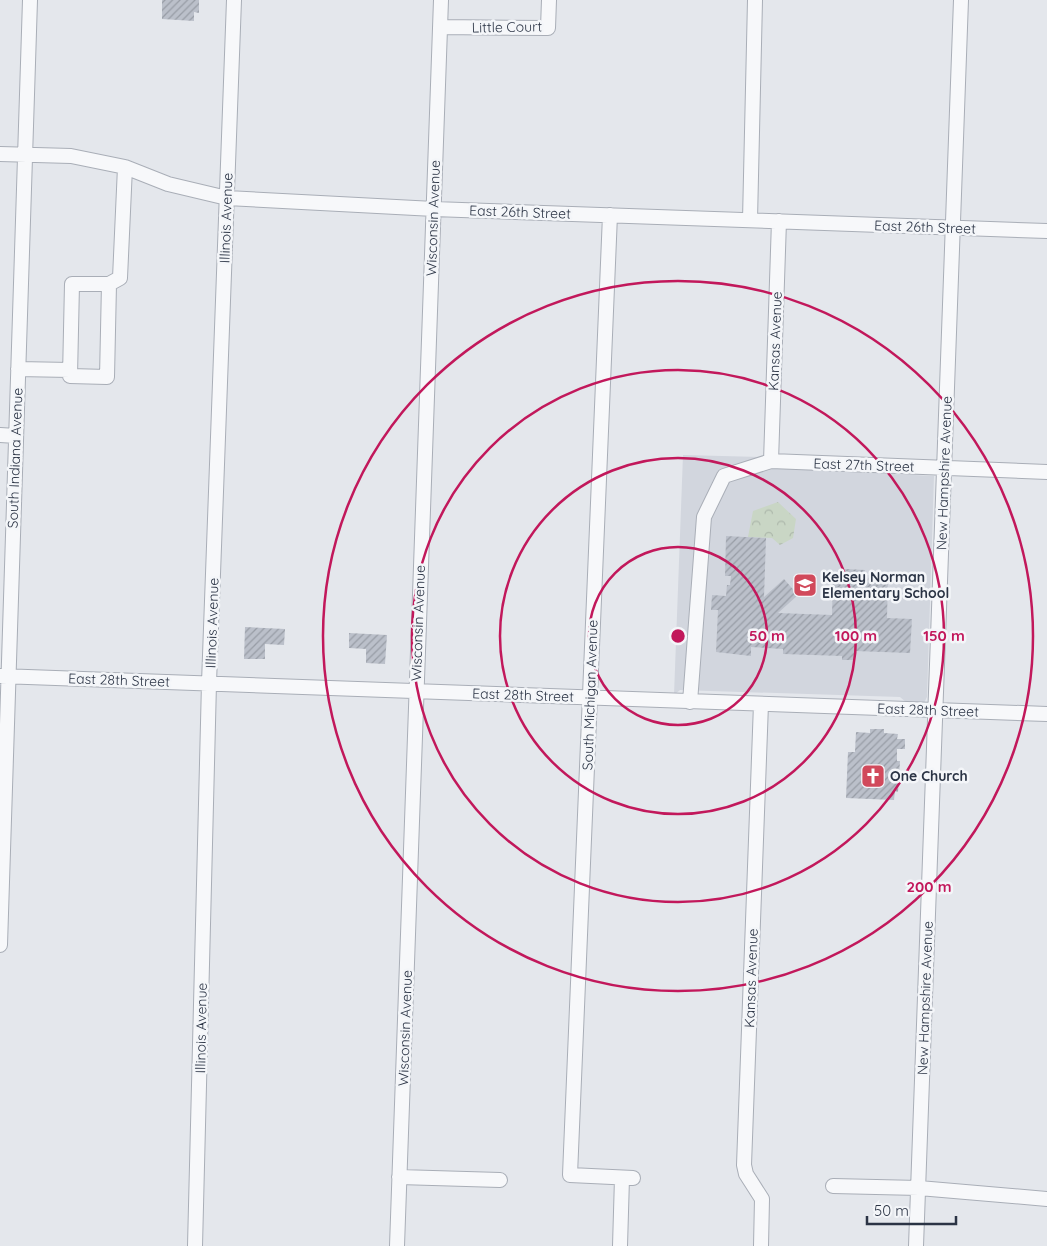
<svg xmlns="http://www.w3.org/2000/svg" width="1047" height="1246" font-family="Quicksand,sans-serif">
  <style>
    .built { fill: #d2d6de }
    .park { fill: url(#park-crowns) }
    .building { fill: url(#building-hatch) }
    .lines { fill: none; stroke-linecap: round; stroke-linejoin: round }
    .minor-casing { stroke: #a9aeb7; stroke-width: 16 }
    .minor { stroke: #f7f8fa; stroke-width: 14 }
    .ring { fill: none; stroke: #c2185b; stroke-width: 2.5 }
    .labels { text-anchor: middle; stroke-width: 5; stroke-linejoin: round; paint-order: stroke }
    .street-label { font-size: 14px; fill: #2b3445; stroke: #f4f6f9 }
    .poi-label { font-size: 14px; font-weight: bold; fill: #2b3445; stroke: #f4f6f9; text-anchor: start }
    .centre { fill: #c2185b; stroke: #f4f6f9; stroke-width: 2.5 }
    .ring-label { font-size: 15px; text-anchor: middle; font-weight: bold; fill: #c2185b; stroke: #f4f6f9; stroke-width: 5; stroke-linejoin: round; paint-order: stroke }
  </style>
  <defs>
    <pattern id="park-crowns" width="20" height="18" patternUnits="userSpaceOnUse" patternTransform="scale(1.25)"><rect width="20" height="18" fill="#c9d6c5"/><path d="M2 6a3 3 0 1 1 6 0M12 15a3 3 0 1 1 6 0" fill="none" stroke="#adb8ab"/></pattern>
    <pattern id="building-hatch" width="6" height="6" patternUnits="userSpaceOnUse" patternTransform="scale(1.25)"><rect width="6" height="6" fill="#bbc0ca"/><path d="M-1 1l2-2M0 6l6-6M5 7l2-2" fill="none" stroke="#989da6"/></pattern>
  </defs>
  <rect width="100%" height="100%" fill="#e4e7ec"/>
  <path class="built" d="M683,455L761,457L772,468L934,476L927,697L924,703H907L900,697L680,690L674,695Z"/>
  <path class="park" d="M778,502L796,519L793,538L780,545L772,538L748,537L753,511Z"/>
  <path class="building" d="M162,0H199V13L194,12V21L162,19Z
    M726,536L766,538L764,597L784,579L798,595L778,613L832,615L833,573H845V569L865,570V575L888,576L887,618L912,619L910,653L855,651L854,660H842V656L783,654V649L751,647V656L716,652L718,610H711L712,595L726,596L727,585H730L731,576H725Z
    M245,627L285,629L284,645L265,644V659H244Z
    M349,633L387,635L385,664L366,663V649L349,648Z
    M870,729H884V733L898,734L897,739H905V749H897V761H900L898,792L895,791L894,800L846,798L848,752H855L856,732L870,733Z"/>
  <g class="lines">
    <g class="minor-casing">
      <path id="minor" d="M440,27L548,28L549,0
        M0,154L71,156L125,167L168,184L227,198L434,209L1047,231
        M610,215L570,1175L633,1178
        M750,220L755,0
        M109,284L107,377L70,376L72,284H109L120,278L125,167
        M18,369L70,370
        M0,435L16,436
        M771,461L779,221
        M0,676L1047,714
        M690,702L704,517L724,476L771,461L1047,472
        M0,945L30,0
        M399,1177L500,1180
        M833,1186L919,1188L1047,1199
        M195,1246L209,683L234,0
        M397,1246L441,0
        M620,1246L622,1178
        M761,1246L762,1199L746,1174L744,1165L761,704
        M916,1246L961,0"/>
    </g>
    <use href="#minor" class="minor"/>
  </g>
  <g class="ring">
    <circle cx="678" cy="636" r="89"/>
    <circle cx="678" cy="636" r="178"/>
    <circle cx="678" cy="636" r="266"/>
    <circle cx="678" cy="636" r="355"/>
  </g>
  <defs>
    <g id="school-square" transform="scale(1.25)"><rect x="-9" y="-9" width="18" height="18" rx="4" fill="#d1495b" stroke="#f4f6f9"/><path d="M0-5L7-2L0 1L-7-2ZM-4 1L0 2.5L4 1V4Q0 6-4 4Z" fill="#fff"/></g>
    <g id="church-square" transform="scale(1.25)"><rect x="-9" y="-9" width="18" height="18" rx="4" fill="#d1495b" stroke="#f4f6f9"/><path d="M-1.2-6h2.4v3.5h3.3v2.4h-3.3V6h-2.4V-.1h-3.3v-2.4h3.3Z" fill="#fff"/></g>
  </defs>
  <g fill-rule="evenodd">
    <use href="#school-square" x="805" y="585"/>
    <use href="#church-square" x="873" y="776"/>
  </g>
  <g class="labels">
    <g class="street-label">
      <text transform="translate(507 27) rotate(-1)" y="5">Little Court</text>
      <text transform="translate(520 212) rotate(2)" y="5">East 26th Street</text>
      <text transform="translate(226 218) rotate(-88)" y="5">Illinois Avenue</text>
      <text transform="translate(433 218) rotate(-88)" y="5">Wisconsin Avenue</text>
      <text transform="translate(925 227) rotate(2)" y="5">East 26th Street</text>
      <text transform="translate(775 341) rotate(-88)" y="5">Kansas Avenue</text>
      <text transform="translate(15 458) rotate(-88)" y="5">South Indiana Avenue</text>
      <text transform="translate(864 465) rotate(2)" y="5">East 27th Street</text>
      <text transform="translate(944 473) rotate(-88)" y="5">New Hampshire Avenue</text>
      <text transform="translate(212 623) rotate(-88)" y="5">Illinois Avenue</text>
      <text transform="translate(418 623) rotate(-88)" y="5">Wisconsin Avenue</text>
      <text transform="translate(119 680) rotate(2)" y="5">East 28th Street</text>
      <text transform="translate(523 695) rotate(2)" y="5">East 28th Street</text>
      <text transform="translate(590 695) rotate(-88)" y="5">South Michigan Avenue</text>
      <text transform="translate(928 710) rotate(2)" y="5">East 28th Street</text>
      <text transform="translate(751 978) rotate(-88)" y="5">Kansas Avenue</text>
      <text transform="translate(925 998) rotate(-88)" y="5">New Hampshire Avenue</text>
      <text transform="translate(201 1028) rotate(-89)" y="5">Illinois Avenue</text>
      <text transform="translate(405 1028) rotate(-88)" y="5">Wisconsin Avenue</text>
    </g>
    <g class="poi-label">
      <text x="822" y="582">Kelsey Norman<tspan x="822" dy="16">Elementary School</tspan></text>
      <text x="890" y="781">One Church</text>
    </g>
  </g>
  <circle cx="678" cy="636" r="8" class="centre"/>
  <g class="ring-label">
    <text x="767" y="641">50 m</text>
    <text x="856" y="641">100 m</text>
    <text x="944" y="641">150 m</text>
    <text x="929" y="892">200 m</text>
  </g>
  <path d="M867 1216v8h89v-8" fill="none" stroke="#2b3445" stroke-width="2.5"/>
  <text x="874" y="1216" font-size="15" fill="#2b3445" stroke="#f4f6f9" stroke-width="4" paint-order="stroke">50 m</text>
</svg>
